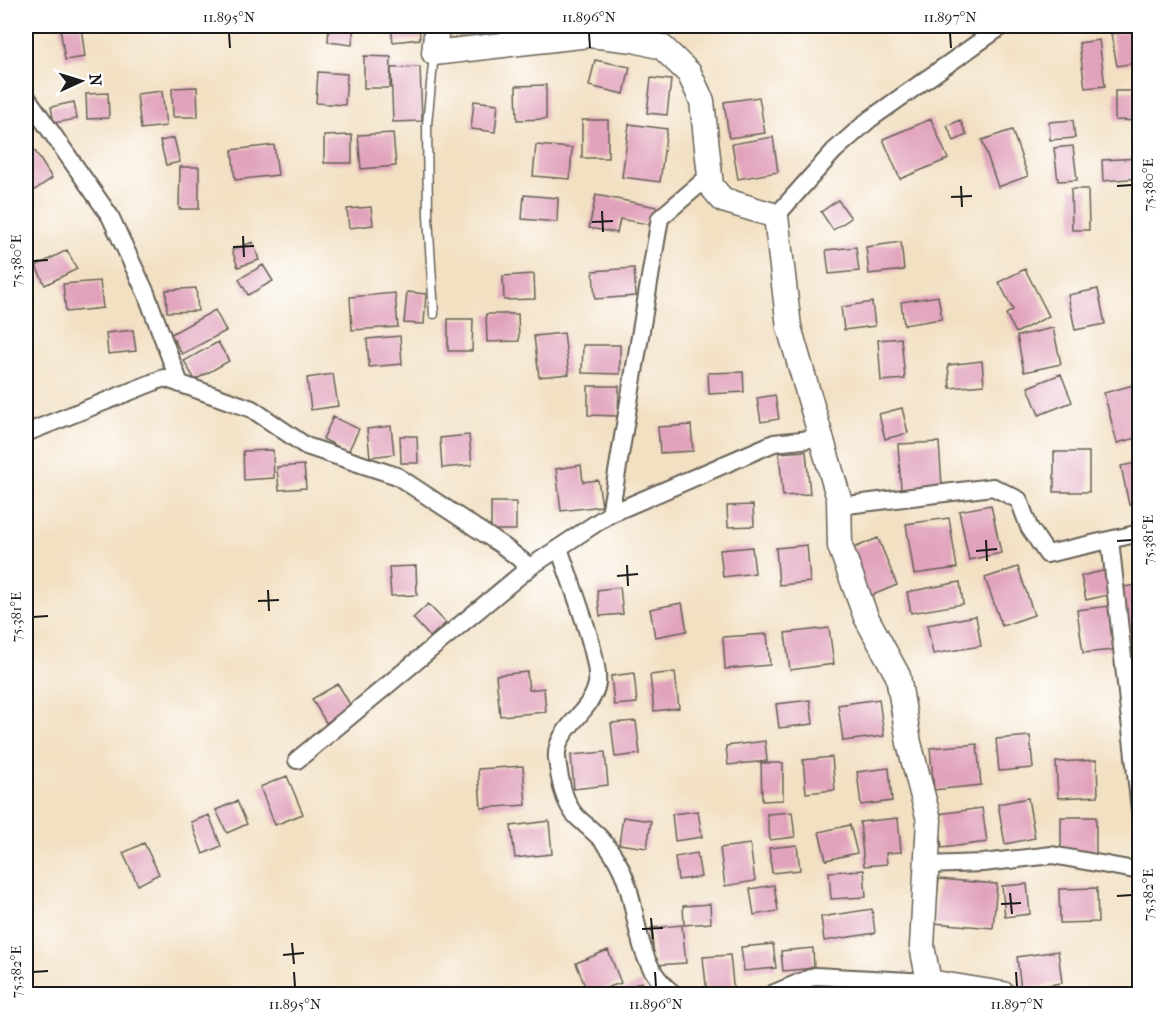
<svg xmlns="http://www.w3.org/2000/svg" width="1165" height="1020" font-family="'IM FELL French Canon',serif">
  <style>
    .building { fill: #e1a3bc }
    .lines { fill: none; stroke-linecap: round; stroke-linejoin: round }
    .lane-casing { stroke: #676156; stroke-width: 11 }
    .street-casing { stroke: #676156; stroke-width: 20 }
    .secondary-casing { stroke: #676156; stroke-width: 27 }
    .lane { stroke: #fff; stroke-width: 8 }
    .street { stroke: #fff; stroke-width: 16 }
    .secondary { stroke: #fff; stroke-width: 24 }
    .ticks { fill: none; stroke: #1c1c1c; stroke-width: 2 }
    .neatline { fill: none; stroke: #1c1c1c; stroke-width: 2 }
    .ticks-label { font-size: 15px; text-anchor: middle; fill: #1c1c1c }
  </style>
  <rect width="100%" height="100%" fill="#fff"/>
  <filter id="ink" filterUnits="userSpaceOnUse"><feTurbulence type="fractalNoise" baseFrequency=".0167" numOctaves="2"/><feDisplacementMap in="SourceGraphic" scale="12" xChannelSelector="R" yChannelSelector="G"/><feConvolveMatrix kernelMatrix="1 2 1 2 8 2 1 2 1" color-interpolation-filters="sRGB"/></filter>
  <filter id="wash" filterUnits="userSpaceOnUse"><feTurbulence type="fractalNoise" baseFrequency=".008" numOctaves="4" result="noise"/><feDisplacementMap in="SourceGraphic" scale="24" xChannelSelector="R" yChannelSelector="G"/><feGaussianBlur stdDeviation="1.35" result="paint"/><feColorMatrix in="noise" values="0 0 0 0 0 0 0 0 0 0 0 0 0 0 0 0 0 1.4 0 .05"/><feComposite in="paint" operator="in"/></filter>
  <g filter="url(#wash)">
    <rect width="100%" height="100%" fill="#f2e0c3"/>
    <g id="blocks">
      <path class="building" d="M81,26L85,57L65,60L60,27Z
        M136,26H157V29L136,30Z
        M329,26H354L352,45L328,42Z
        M391,26H419L420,39L393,42Z
        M498,26H521V28L499,31Z
        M1140,29V62L1117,66L1111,34Z
        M1099,40L1105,86L1085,88L1079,43Z
        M364,56L391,57L390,88H364Z
        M595,60L630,67L624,94L589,86Z
        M420,67L422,121L393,122L391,68Z
        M318,72L347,74L345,105L316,103Z
        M651,78L671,80L667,115L647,113Z
        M546,85V119L517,120L516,86Z
        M197,87L198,117H173L172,88Z
        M162,91L166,126L141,129L137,94Z
        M1115,91H1140V121L1115,120Z
        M108,93L109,118L87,119L86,94Z
        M759,97L765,133L729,138L724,102Z
        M474,101L498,104L495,132L471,129Z
        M74,102L77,119L54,123L51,107Z
        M931,119L948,159L900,179L883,139Z
        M582,120H608V158H582Z
        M960,120L967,135L954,141L947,126Z
        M1073,120L1075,138L1050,140L1049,122Z
        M629,124L667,129L660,182L622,177Z
        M1012,130L1028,176L998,187L982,140Z
        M393,133L396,166L361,169L358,135Z
        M352,135V163H324V136Z
        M773,137L778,172L738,179L732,144Z
        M174,138L180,162L166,165L160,141Z
        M274,145L278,175L235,180L232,150Z
        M536,145L572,148L570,179L533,176Z
        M1073,146L1077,180L1058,181L1054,148Z
        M33,148L52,178L26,196V154Z
        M1140,158V178L1103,181L1102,160Z
        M180,167H199V209H179Z
        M1071,189H1088L1089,230H1072Z
        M524,195L558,198L557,222L522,219Z
        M596,195L657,207L653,225L620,219L617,233L589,228Z
        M838,200L851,218L833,230L821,212Z
        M371,207L373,225L349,228L347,209Z
        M253,242L259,260L238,267L232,250Z
        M901,242L904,270L869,274L866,247Z
        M856,247L859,271L829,274L826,250Z
        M67,250L77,269L45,285L36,266Z
        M263,265L273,281L248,295L239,279Z
        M634,268L636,296L595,299L593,271Z
        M1025,269L1049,316L1016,333L1006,314L1013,310L999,282Z
        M534,274L535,299L504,300L503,276Z
        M100,281L103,308L66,312L63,284Z
        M196,288L198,311L167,312L166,290Z
        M1098,289L1105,324L1075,330L1068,295Z
        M407,292L426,294L424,324L404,323Z
        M1134,292H1140V341H1137Z
        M395,293L398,327L352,330L350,297Z
        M938,296L942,319L904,325L901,302Z
        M872,302L875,326L844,330L841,307Z
        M215,310L226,331L182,354L171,334Z
        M486,314H518L519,341L487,342Z
        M448,319H473L472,351H448Z
        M1053,328L1061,364L1024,372L1017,336Z
        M133,330L136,351L108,354L106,333Z
        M564,333L569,374L539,377L534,336Z
        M400,336L402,364L369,367L367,339Z
        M901,338L905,379L881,381L878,340Z
        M218,342L229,361L195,380L184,361Z
        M583,345H620V374L582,373Z
        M982,361L984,385L950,388L948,365Z
        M743,372L744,392L709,394L708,373Z
        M333,374L338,406L311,410L307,378Z
        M1061,374L1072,402L1039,415L1028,387Z
        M1137,384L1140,437L1117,443L1104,393Z
        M588,386H619L618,416L588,415Z
        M775,395L779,419L761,422L757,398Z
        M902,408L908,433L885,439L879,414Z
        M333,417L359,429L348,452L323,439Z
        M691,425L693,451L660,453L658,427Z
        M391,426L394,454L370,457L367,429Z
        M469,435L472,465L442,468L440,438Z
        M400,436H417L418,463H401Z
        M939,442L942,486L901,489L898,444Z
        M273,450L274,478L244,480L243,451Z
        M806,451L810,494L783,496L779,453Z
        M1054,452H1089V492H1054Z
        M1140,462V502L1129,505L1121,466Z
        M304,465L306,488L279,490L277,467Z
        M581,465L583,482L598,480L602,506L561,511L556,469Z
        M491,502H516V530H491Z
        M753,505L754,526L728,527L727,506Z
        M991,505L1001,553L969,560L959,511Z
        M949,518L957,568L914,574L906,524Z
        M878,538L897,585L868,597L849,550Z
        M807,545L810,582L779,585L776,548Z
        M752,547L755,573L723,577L720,550Z
        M416,566L417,595L391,596L389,567Z
        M1018,567L1034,615L1002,626L985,578Z
        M1107,570L1112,594L1086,600L1081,576Z
        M960,582L963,604L911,613L907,592Z
        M1140,585V648L1130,649L1122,587Z
        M620,587L623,614L600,616L597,590Z
        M682,603L687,631L655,637L650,609Z
        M428,604L446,623L430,637L413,618Z
        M1109,606L1114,650L1083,653L1077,610Z
        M976,616L981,646L933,654L927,625Z
        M829,628L834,664L790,670L785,633Z
        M767,634L770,665L725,669L723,637Z
        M527,672L529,690L544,688L546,712L500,716L496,675Z
        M675,672L679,708L654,711L650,675Z
        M634,673L637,703L614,705L611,676Z
        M338,684L352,708L326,723L312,699Z
        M879,699L884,736L843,741L838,705Z
        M810,700L813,724L779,728L776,704Z
        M636,721L640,754L615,757L611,723Z
        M1030,736L1033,768L999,771L996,739Z
        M765,741L767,761L728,765L726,746Z
        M977,744L981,785L934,790L930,748Z
        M605,752L608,785L574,789L571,755Z
        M832,757L835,790L806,793L803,760Z
        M1097,760L1098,796L1058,798L1056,762Z
        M761,763H783V800L762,801Z
        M523,766L526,805L481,808L478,769Z
        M889,768L892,801L861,805L857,772Z
        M287,776L303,814L275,825L260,787Z
        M1028,798L1035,838L1005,844L998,804Z
        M237,801L247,824L227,833L216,810Z
        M982,808L987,842L942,848L938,814Z
        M698,811L702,837L675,841L672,814Z
        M792,812L795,837L770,840L767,814Z
        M209,815L221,846L203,854L191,822Z
        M623,817L651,821L647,848L619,844Z
        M1061,817H1096V855L1061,856Z
        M898,818L901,852L886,853L887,864L864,866L860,822Z
        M549,821L552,854L515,858L511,826Z
        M850,825L857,853L826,860L819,832Z
        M144,843L159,874L138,885L123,853Z
        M750,844L755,881L725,886L720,848Z
        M797,845L800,870L772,873L769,848Z
        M697,853L701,877L678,880L675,857Z
        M864,870L866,897L831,899L829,872Z
        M939,879L997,884L993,928L934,923Z
        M1027,884L1030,914L1005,917L1002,886Z
        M774,885L778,911L754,915L750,889Z
        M1097,888L1098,922L1060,923L1059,889Z
        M710,904L711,923L684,925L683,906Z
        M872,909L875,933L824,941L821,917Z
        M682,925L686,963L655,965L651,928Z
        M773,944L776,968L744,971L741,947Z
        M813,948L814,968L783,971L781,951Z
        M608,950L621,983L588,994L576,963Z
        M1058,951L1062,983L1021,989L1017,957Z
        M730,955L734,994H707L703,957Z
        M641,982L646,994H614Z"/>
    </g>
  </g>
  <g filter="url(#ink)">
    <use href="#blocks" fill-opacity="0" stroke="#676156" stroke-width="1.5"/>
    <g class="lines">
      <g class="lane-casing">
        <path id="lane" d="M434,54L427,124L428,216L434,314"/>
      </g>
      <g class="street-casing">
        <path id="street" d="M26,96L110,216L146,293L180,384
          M776,216L834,151L870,119L1002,26
          M26,433L164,378L252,409L306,446L397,476L503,546L530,567
          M839,506L993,487L1019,500L1029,527L1047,554L1140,533
          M610,514L660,218L708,177
          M1110,540L1140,810
          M559,548C569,578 600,656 597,683C593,712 554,729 557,758C559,776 563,803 577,817C591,830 604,839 614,856C644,902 627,959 674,994
          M297,760L530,567L610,514L774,443L820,438
          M926,865L983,863L1052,855L1140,871
          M772,994L815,976L929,982"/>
      </g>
      <g class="secondary-casing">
        <path id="secondary" d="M437,26L434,53L589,35L634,40L662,47L689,73L702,101L711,186L723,200L776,216L789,327L839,499L840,546L866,617L898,676L909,743L929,820L922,946L929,982L1003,994"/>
      </g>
      <use href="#lane" class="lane"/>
      <use href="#street" class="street"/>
      <use href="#secondary" class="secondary"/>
    </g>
  </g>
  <path class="ticks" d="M229,33L230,48M589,33L590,48M950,33L951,48M961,186L962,207M1117,186L1132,185M951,197L972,196M602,211L603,232M592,222L613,221M243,236L244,257M233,247L254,246M33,261L48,260M986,540L987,561M1117,541L1132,540M976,551L997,549M627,565L628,586M617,576L638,574M268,590L269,611M258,601L279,600M33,617L48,616M1010,893L1012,914M1117,896L1132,895M1001,904L1021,903M651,918L653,939M642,929L663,928M292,943L294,964M283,955L304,953M33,972L48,971M294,972L295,987M655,972L656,987M1016,972L1017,987"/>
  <rect width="1165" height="1020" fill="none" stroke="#fff" stroke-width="66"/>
  <g transform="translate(81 81) rotate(86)" stroke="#ffffff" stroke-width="4.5" paint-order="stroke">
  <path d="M0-4.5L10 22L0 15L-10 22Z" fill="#1c1c1c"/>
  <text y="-9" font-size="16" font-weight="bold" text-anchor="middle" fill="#1c1c1c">N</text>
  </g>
  <rect x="33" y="33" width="1099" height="954" class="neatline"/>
  <g class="ticks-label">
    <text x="229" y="22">11.895°N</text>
    <text x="589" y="22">11.896°N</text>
    <text x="950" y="22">11.897°N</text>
    <text transform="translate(1148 185) rotate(-90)" y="5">75.380°E</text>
    <text transform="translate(16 261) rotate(-90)" y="5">75.380°E</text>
    <text transform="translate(1148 540) rotate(-90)" y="5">75.381°E</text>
    <text transform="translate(16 617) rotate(-90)" y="5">75.381°E</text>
    <text transform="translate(1148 895) rotate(-90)" y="5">75.382°E</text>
    <text transform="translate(16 972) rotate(-90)" y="5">75.382°E</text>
    <text x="295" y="1009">11.895°N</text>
    <text x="656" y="1009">11.896°N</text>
    <text x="1017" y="1009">11.897°N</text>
  </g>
</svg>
